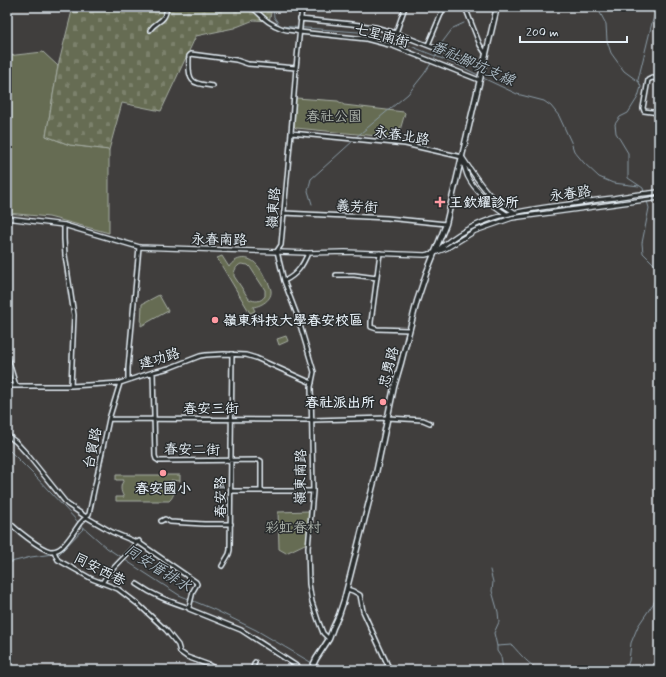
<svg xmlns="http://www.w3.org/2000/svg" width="666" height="677" font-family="Mynerve,'LXGW WenKai TC',sans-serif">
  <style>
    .green { fill: #666c52; stroke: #a7aea5; fill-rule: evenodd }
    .cemetery { fill: url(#cemetery-stones); stroke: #a7aea5 }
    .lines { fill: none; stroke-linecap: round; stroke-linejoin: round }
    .stream { stroke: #8c9da8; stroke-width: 1 }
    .minor-casing { stroke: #e8f1f8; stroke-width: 6 }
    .tertiary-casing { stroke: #e8f1f8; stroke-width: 6 }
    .secondary-casing { stroke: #e8f1f8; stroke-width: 7 }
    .minor { stroke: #2a2d2e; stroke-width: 3 }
    .tertiary { stroke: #2a2d2e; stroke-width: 3.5 }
    .secondary { stroke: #2a2d2e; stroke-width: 4 }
    .poi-dot { fill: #ff9aa2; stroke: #2a2d2e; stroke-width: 1.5 }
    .labels { text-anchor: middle; stroke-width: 3; stroke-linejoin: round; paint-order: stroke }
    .street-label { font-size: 14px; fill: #e8f1f8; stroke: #2a2d2e }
    .park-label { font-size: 14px; fill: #aeb5ad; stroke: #2a2d2e }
    .poi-label { font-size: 14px; font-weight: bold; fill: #e8f1f8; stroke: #2a2d2e; text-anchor: start }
    .water-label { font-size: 15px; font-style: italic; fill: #abb9c3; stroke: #2a2d2e }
  </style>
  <defs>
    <pattern id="cemetery-stones" width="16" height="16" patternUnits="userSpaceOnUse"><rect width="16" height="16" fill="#666c52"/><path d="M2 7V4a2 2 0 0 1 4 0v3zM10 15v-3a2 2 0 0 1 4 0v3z" fill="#7c816c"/></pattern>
  </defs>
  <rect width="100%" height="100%" fill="#403e3d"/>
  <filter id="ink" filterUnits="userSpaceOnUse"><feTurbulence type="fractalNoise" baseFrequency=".025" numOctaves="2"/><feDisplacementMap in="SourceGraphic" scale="8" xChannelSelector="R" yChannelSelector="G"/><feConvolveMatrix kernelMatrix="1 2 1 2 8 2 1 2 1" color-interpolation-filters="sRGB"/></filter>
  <g filter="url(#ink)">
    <path class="green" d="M43,52L58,66L46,136L70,145L109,150V233L49,217L7,213V56Z
      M296,98L338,101L344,105L404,112L405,113L398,137L397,138L296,128L294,126Z
      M222,256L229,267C235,257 249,255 257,265C260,268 262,272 264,276C266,279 269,283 270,287C275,298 262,306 253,307L255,311L250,313L217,258ZM241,264L248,265L250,267L265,290V296C261,302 255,302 249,299L234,276C234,271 236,266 241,264Z
      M159,295L168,311L141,326L142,304Z
      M286,336L288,341L279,345L277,339Z
      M116,475H180V481L171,480C176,487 175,496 169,501H116V497H124C120,491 120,485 124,480H116Z
      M309,511L307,543L286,553L279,549L278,512Z"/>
    <path class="cemetery" d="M73,7H270L271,13L269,21L254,20L234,28L196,36L161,111L122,103L109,150L70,145L46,136L58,66Z"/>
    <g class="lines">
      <path class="stream" d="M273,7L274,17L280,26L358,32L385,37L413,47L460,66L478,75
        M597,7L606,24L607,41L611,53L624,71L639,82L641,87L638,97L628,113L620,117L615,124L616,133L628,153V178L643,188L644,193
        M483,78L517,94L544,101L551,106L559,116L571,142L574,151L584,163L599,177L613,183L639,186
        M638,80L652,23L657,7
        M355,138L408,94L424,74L436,56L441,44L453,28L464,23
        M647,201L649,208L642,243L643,253L658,268L659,271
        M312,204L308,191L311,179L353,141
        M659,304L657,309L659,318
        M7,448L36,477L79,523
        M81,525L107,548L122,558
        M57,554H59L84,528
        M125,560L179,595L215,610L256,630L312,663
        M7,563L31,557L53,554
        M490,570L493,582L492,591L498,612L499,622L494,633L497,646L512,645C521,655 529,665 540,670
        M497,646V651L501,657L503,670
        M315,665L323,670
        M625,670L629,661L631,643L638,626L655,601L659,588"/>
      <g class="minor-casing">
        <path id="minor" d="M252,7C264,18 267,23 283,29C289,31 294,30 299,32L366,39L393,46L479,80
          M302,7L296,68L291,133L281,245L277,251L279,260L284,281L297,315L314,372L311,387L313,491L308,548L309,584L312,602L318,620L323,633L329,639
          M465,7L480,45L486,54
          M300,19L352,24L375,27L396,33L483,67
          M150,30C157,19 165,24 167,7
          M396,33L405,7
          M428,45L444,7
          M659,79L652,78L648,80L643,108L644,111L659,113
          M213,86C208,85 202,85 197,83C187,81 189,64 189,56L191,54L236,60L248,64L296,68
          M291,133L405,144L462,157
          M284,213L387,218L446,224
          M64,225V239L65,255L74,315L71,386
          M380,253L371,322V327L377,329L409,330
          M336,275H354L377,278
          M284,281C297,275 303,265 308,253
          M7,355L16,386
          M153,372L155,456L156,459L159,461L259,460L261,461V491
          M128,379V368L139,247
          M7,386H71L120,383L153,372L169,368L200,356L206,355L224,354L246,355L256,358L312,383
          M109,419L312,420L388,418L423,420L430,423
          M7,435L16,442L27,454L67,504L86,517L112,532L141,544L196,582L197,584L193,591L189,608
          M231,491H313
          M7,520C14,528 40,549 50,551C53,551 56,551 59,549C66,545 75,530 80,523C83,520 86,517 89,514L109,419L120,383
          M161,521L165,519L170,522L204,524H231
          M7,529L10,523
          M54,551L56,556L58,560L92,579L118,589L139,605L166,630L178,645L180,652L187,657L209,665L218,670
          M222,566L229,554L230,550L232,354
          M102,583C109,571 119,563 128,553C132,549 134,544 139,541
          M137,584C154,596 169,601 189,608V609L241,630L303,670
          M347,589L353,591L360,595L363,611L390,670
          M252,670L255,662"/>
      </g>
      <g class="tertiary-casing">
        <path id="tertiary" d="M462,157C471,170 479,184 491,196C498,202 506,207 514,212
          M463,162C465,167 466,173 468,177C476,193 492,205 506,214
          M7,218L64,225L139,247L308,253L345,252L425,255L434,253L447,248L475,231L512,218L659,198
          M437,251C476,214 526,209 578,203C590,201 602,199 614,198C629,195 644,194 659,192"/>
      </g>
      <g class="secondary-casing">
        <path id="secondary" d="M311,670L316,659L329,639L333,628L339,615L344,600L375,478L394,387L401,363L417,301L426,274L446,224L497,7"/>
      </g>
      <use href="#minor" class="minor"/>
      <use href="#tertiary" class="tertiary"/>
      <use href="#secondary" class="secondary"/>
    </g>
  </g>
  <g class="poi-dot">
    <path d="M438 196h4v4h4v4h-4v4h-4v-4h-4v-4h4z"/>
    <circle cx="215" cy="320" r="4"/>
    <circle cx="383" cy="402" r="4"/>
    <circle cx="163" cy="473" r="4"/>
  </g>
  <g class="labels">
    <g class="street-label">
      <text transform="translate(382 35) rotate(15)" y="5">七星南街</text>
      <text transform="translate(402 135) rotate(9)" y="5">永春北路</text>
      <text transform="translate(570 193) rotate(-8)" y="5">永春路</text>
      <text transform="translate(357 206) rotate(3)" y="5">義芳街</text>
      <text transform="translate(273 208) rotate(-85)" y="5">嶺東路</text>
      <text transform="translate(219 239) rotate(1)" y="5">永春南路</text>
      <text transform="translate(159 358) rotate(-17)" y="5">建功路</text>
      <text transform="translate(388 367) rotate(-75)" y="5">忠勇路</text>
      <text x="211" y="413">春安三街</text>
      <text transform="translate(92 448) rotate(-78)" y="5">台貿路</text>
      <text transform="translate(192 449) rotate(1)" y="5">春安二街</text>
      <text transform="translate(300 477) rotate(-89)" y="5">嶺東南路</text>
      <text transform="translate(220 497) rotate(-90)" y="5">春安路</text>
      <text transform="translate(100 569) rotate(27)" y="5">同安西巷</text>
    </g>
    <g class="park-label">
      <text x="334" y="121">春社公園</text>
      <text x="293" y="532">彩虹眷村</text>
    </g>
    <g class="poi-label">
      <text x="449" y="207">王欽耀診所</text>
      <text x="223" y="325">嶺東科技大學春安校區</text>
      <text x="375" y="407" text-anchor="end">春社派出所</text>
      <text x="163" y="493" text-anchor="middle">春安國小</text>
    </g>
    <g class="water-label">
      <text transform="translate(473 63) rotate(24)" y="5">番社腳坑支線</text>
      <text transform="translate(158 568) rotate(32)" y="5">同安厝排水</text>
    </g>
  </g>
  <rect width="666" height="677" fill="none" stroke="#2a2d2e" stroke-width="24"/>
  <rect x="12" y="12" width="642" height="653" fill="none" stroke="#e8f1f8" stroke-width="1.5" filter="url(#ink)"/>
  <path d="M520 36v6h107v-6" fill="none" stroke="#e8f1f8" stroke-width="2"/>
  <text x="526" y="36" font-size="12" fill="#e8f1f8" stroke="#2a2d2e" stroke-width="3" paint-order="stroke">200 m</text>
</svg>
